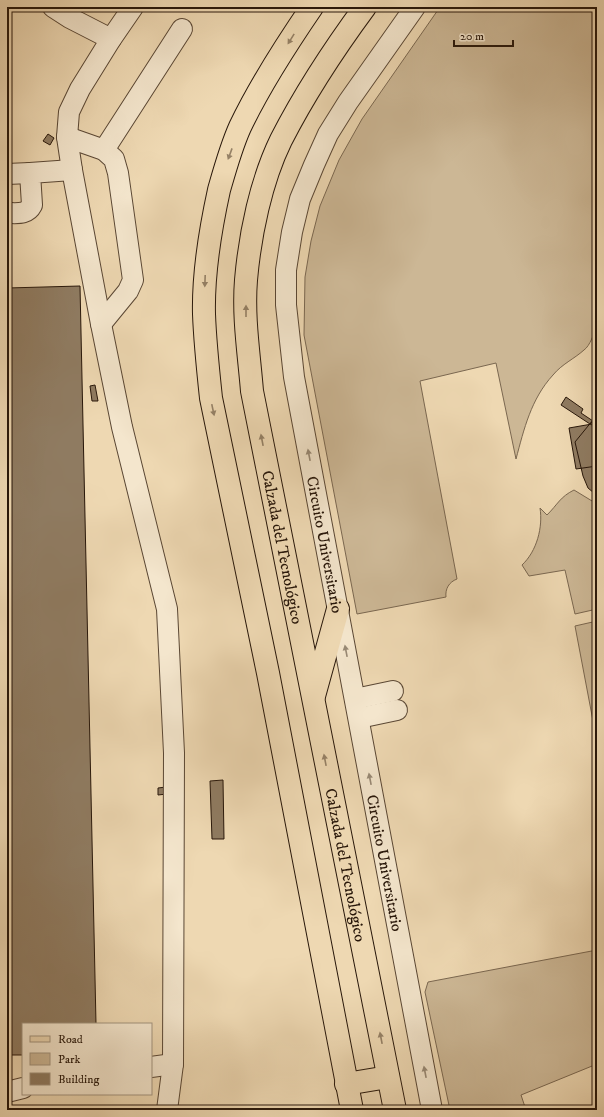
<svg xmlns="http://www.w3.org/2000/svg" width="604" height="1117" font-family="'IM FELL DW Pica',serif">
  <style>
    .green { fill: #ccb795; stroke: #7a6750 }
    .building { fill: #8f7b61; stroke: #28170a }
    .lines { fill: none; stroke-linecap: round; stroke-linejoin: round }
    .minor-casing { stroke: #5a4734; stroke-width: 22 }
    .major-casing { stroke: #28170a; stroke-width: 24 }
    .minor { stroke: #f4e6cd; stroke-width: 20 }
    .major { stroke: #eed8b2; stroke-width: 22 }
    .oneway { fill: #958166 }
    .oneway2 { fill: #988975 }
    .labels { text-anchor: middle; stroke-width: 4; stroke-linejoin: round; paint-order: stroke }
    .street-label { font-size: 16px; fill: #28170a; stroke: #f4e6cd }
  </style>
  <rect width="100%" height="100%" fill="#eed8b2"/>
  <filter id="stains"><feTurbulence type="fractalNoise" baseFrequency=".005" numOctaves="4"/><feColorMatrix values="0 0 0 0 .2 0 0 0 0 .09 0 0 0 0 .02 0 0 0 .5 -.17"/></filter>
  <radialGradient id="worn" r=".72"><stop offset=".6" stop-color="#630" stop-opacity="0"/><stop offset="1" stop-color="#630" stop-opacity=".3"/></radialGradient>
  <path class="green" d="M440,7H597V326C594,333 590,346 584,350C574,359 562,364 553,375C531,399 524,429 516,459L496,363L420,381L457,579C449,582 445,589 446,597L357,614L304,335L305,277L311,241L320,206L339,160L362,119Z
    M574,490L597,504V609L575,614L565,570L529,576L522,565C537,551 543,527 540,508L547,515C558,504 560,497 574,490Z
    M597,621V742L575,626Z
    M597,950V1064L521,1095L526,1110H450L425,992L428,982Z"/>
  <path class="building" d="M48,134L54,138L50,145L43,141Z
    M80,286L96,1024H23V1055H7V288Z
    M95,385L98,401H92L90,386Z
    M566,397L583,409L581,413L593,421L590,424L561,405Z
    M597,415V492L594,493L588,488L583,476L575,442Z
    M592,424L597,454V466L576,469L569,428Z
    M223,780L224,839H212L210,781Z
    M166,787L167,794L158,795V788Z"/>
  <g class="lines">
    <g class="minor-casing">
      <g id="minor">
        <path d="M53,7L70,18L111,39"/>
        <path d="M133,7L111,39L80,89L69,112L67,137L72,170L101,324L122,427L167,609L174,753L173,1064L167,1110"/>
        <path id="s1" d="M415,7L348,102L328,134L314,165L300,199L292,232L286,270V305L294,377L432,1110"/>
        <path d="M67,137L104,150L114,159L118,173L133,280L128,291L101,324"/>
        <path d="M104,150L182,29"/>
        <path d="M7,174L30,173"/>
        <path d="M7,213C17,213 27,215 32,205L30,173L72,170"/>
        <path d="M355,699L393,691"/>
        <path d="M359,718L397,710"/>
        <path d="M151,1067L173,1064"/>
        <path d="M7,1092L23,1088"/>
      </g>
    </g>
    <g class="major-casing">
      <g id="major">
        <path d="M312,7C286,45 260,85 240,127C231,147 225,169 219,190C210,231 203,272 204,314C205,342 208,370 211,398L268,673L352,1110"/>
        <path id="s2" d="M365,7C334,49 305,93 281,140C261,181 250,234 246,280C243,317 249,354 252,391L395,1110"/>
        <path d="M314,696L338,609"/>
        <path d="M346,1084L388,1077"/>
      </g>
    </g>
    <use href="#minor" class="minor"/>
    <use href="#major" class="major"/>
  </g>
  <defs><path id="oneway-solid" d="M-6-.8H1V-3.2L6.5 0L1 3.2V.8H-6Z"/></defs>
  <g class="oneway">
    <use href="#oneway-solid" transform="translate(291 39) rotate(122)"/>
    <use href="#oneway-solid" transform="translate(230 154) rotate(110)"/>
    <use href="#oneway-solid" transform="translate(205 281) rotate(92)"/>
    <use href="#oneway-solid" transform="translate(246 311) rotate(-90)"/>
    <use href="#oneway-solid" transform="translate(213 410) rotate(78)"/>
    <use href="#oneway-solid" transform="translate(262 440) rotate(-101)"/>
    <use href="#oneway-solid" transform="translate(325 760) rotate(-101)"/>
    <use href="#oneway-solid" transform="translate(381 1038) rotate(-101)"/>
  </g>
  <g class="oneway2">
    <use href="#oneway-solid" transform="translate(309 455) rotate(-101)"/>
    <use href="#oneway-solid" transform="translate(346 651) rotate(-101)"/>
    <use href="#oneway-solid" transform="translate(370 779) rotate(-101)"/>
    <use href="#oneway-solid" transform="translate(425 1072) rotate(-101)"/>
  </g>
  <g class="labels">
    <g class="street-label">
      <text dy="6" stroke="none"><textPath href="#s1" startOffset="575">Circuito Universitario</textPath></text>
      <text dy="6" stroke="none"><textPath href="#s2" startOffset="573">Calzada del Tecnológico</textPath></text>
      <text dy="6" stroke="none"><textPath href="#s1" startOffset="899">Circuito Universitario</textPath></text>
      <text dy="6" stroke="none"><textPath href="#s2" startOffset="897">Calzada del Tecnológico</textPath></text>
    </g>
  </g>
  <rect width="604" height="1117" fill="none" stroke="#eed8b2" stroke-width="24"/>
  <rect x="8" y="8" width="588" height="1101" fill="none" stroke="#28170a" stroke-width="2"/>
  <rect x="12" y="12" width="580" height="1093" fill="none" stroke="#28170a"/>
  <rect x="22" y="1023" width="130" height="72" fill="#f4e6cd" stroke="#a2937f"/>
  <rect x="30" y="1036" width="20" height="6" fill="#eed8b2" stroke="#a2937f"/>
  <text x="58" y="1043" font-size="12" fill="#28170a">Road</text>
  <rect x="30" y="1053" width="20" height="12" fill="#ccb795" stroke="#a2937f"/>
  <text x="58" y="1063" font-size="12" fill="#28170a">Park</text>
  <rect x="30" y="1073" width="20" height="12" fill="#8f7b61" stroke="#a2937f"/>
  <text x="58" y="1083" font-size="12" fill="#28170a">Building</text>
  <path d="M454 40v6h59v-6" fill="none" stroke="#28170a" stroke-width="2"/>
  <text x="460" y="40" font-size="12" fill="#28170a" stroke="#f4e6cd" stroke-width="3" paint-order="stroke">20 m</text>
  <rect width="100%" height="100%" filter="url(#stains)"/>
  <rect width="100%" height="100%" fill="url(#worn)"/>
</svg>
